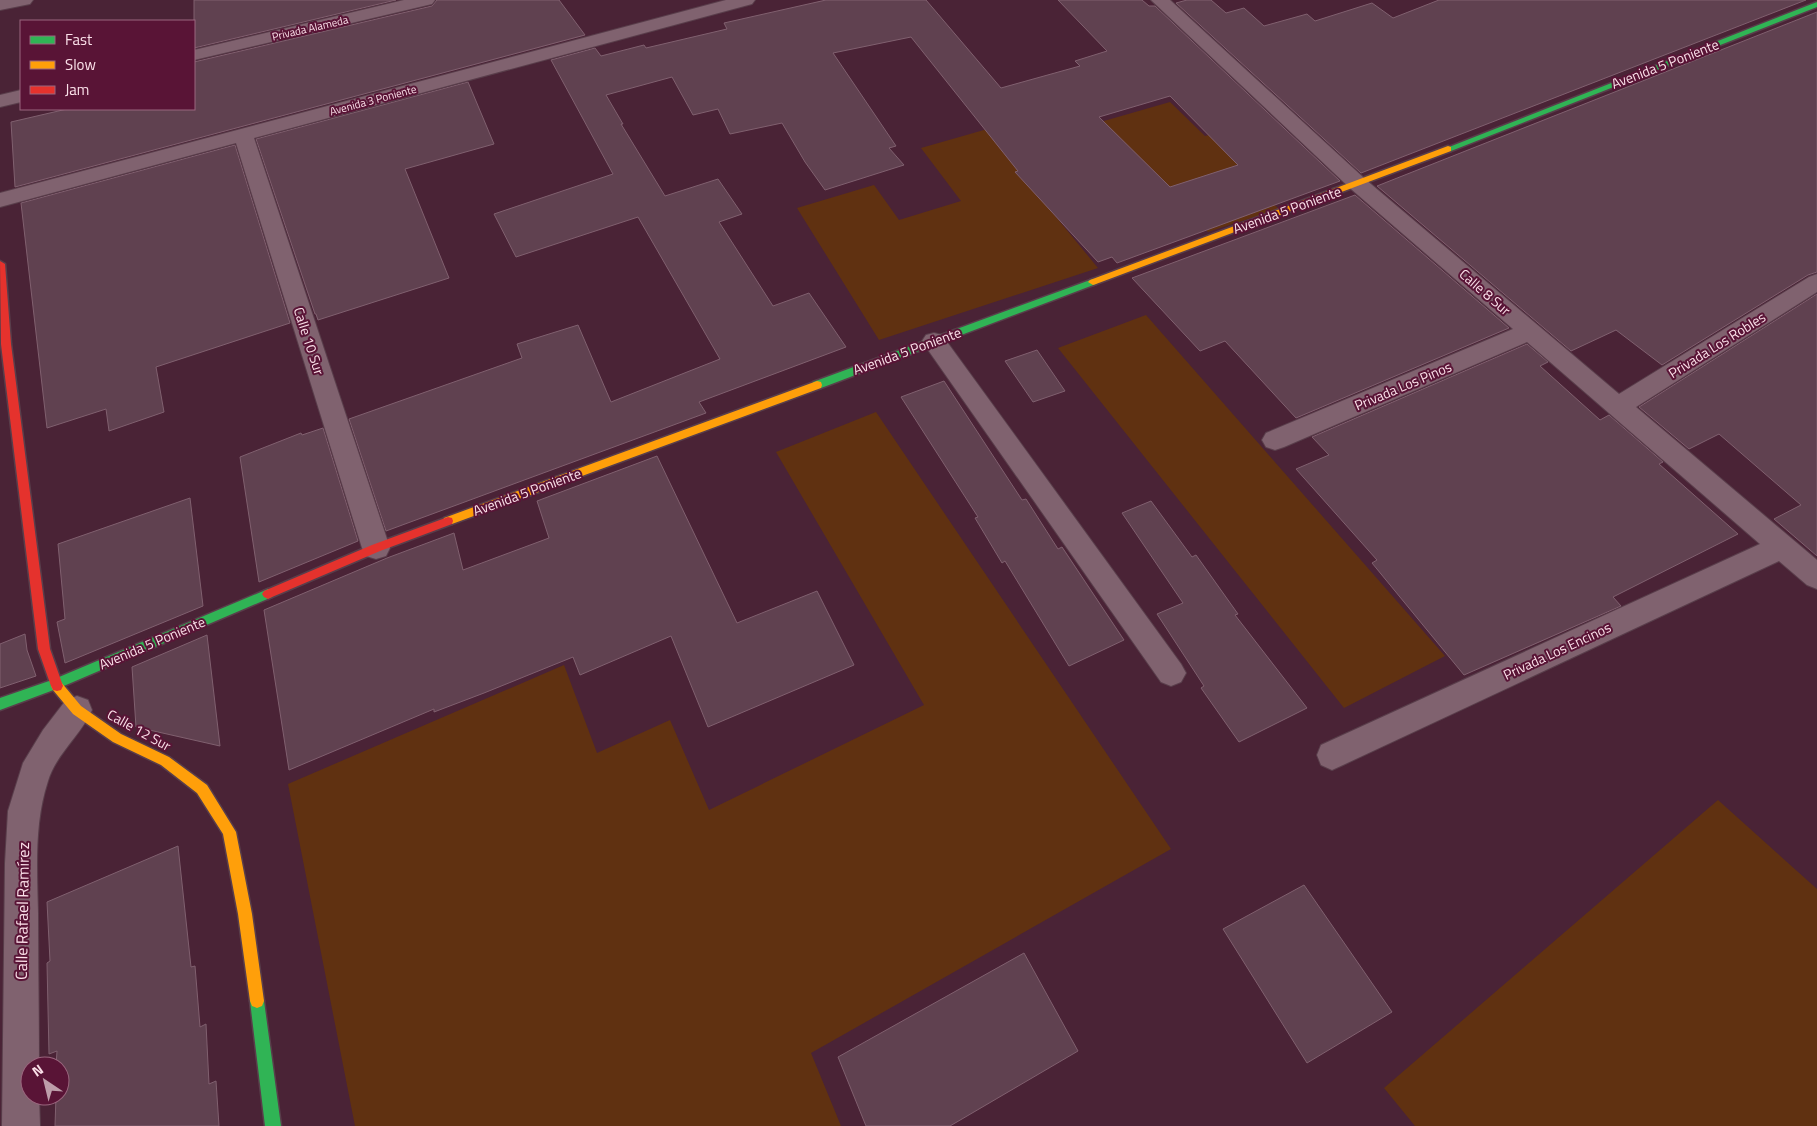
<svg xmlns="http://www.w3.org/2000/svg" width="1817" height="1126" font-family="'Titillium Web',sans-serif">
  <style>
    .green { fill: #603111 }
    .building { fill: #604150; stroke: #80606f; fill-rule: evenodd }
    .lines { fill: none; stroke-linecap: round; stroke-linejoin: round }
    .street-casing { stroke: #593e4b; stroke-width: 2 }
    .fast-casing { stroke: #593e4b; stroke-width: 3 }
    .slow-casing { stroke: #593e4b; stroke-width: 3 }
    .jam-casing { stroke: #593e4b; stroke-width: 3 }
    .street { fill: #80626f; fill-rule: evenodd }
    .fast { fill: #30b455; fill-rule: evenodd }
    .slow { fill: #ff9f0a; fill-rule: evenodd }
    .jam { fill: #e5322d; fill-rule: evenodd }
    .labels { text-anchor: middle; stroke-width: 4; stroke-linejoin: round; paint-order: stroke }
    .far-street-label { font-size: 11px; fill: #fbe0e9; stroke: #591436 }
    .street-label { font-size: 14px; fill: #fbe0e9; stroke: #591436 }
    .near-street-label { font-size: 16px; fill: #fbe0e9; stroke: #591436 }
  </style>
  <rect width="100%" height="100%" fill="#4a2336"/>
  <path class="green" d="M1170,102L1205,136L1229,130L1258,158L1234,166L1279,209L1208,232L1138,158L1019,172L1098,268L879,340L797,208L874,185L899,220L961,201L921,148L1026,118L1090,125Z
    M1146,315L1445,656L1344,708L1058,348Z
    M876,412L1171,849L811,1053L841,1126H355L288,784L564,665L597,753L670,720L709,810L924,705L776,452Z
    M1718,800L1817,889V1126H1415L1384,1088Z"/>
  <path class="building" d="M194,0H396L194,48Z
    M437,0H559L585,35L15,187L11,122L67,109H194V62L432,6Z
    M826,0H926L1001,88L1080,66L1075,61L1107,51L1058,0H1142L1149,6H1155L1340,181L1117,263L1112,257L1098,262L1015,172L1018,171L911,37L833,53L896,146L889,148L904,165L825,190L805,162L782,123L730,134L718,109L693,115L672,77L606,95L623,124H621L665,196L718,179L742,214L719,222L773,306L809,293L846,347L699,402L706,413L386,531L349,419L522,358L517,344L578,325L611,402L720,359L638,217L516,257L494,214L613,174L551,60L595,48L601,56L644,45L646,48L727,29L724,23ZM1170,96L1238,165L1170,187L1099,117Z
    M1187,0H1211L1226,13L1244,8L1264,26L1307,14L1315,21L1372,3L1393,18L1439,0H1806L1361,173L1176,3Z
    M1817,12V272L1808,275L1662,365L1616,330L1571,351L1377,186Z
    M468,82L494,144L405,169L449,278L318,320L316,314H315L256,139Z
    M235,145L290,323L156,367L164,412L109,431L106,409L47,428L21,203Z
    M1355,195L1509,328L1296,418L1225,341L1200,351L1132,278Z
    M1817,294V556L1774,519L1801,505L1719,434L1689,449L1639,407Z
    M1527,344L1548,362L1540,366L1600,420L1609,415L1663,462L1659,464L1738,534L1613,597L1621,606L1464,675L1372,563L1377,560L1296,469L1329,455L1312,437Z
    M1037,350L1065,391L1033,402L1005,361Z
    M944,381L1022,500L1026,499L1058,549L1062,547L1124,640L1069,666L1005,561L1002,563L975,518L978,517L901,397Z
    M323,428L358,541L259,582L240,457L301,433L302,435Z
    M657,456L737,623L817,591L854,665L708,727L671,636L580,675L573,657L484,693L434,712V709L289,770L264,610L387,558L454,533L463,570L549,538L537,501Z
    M190,498L203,606L65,663L57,622L65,619L58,544Z
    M1151,501L1192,557L1196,555L1238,614L1235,615L1307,708L1239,742L1201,688L1204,686L1157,614L1183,603L1122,513Z
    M25,634L27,650L36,676L0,688V644Z
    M207,635L220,746L136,727L132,667Z
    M178,846L191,967L195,966L200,1027L206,1024L209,1084L216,1081L219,1126H55L56,1096H60V1066H56L57,1051L49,1054L47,963L50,961L47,902Z
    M1304,885L1392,1012L1307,1063L1223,929Z
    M1024,953L1078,1051L950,1126H866L838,1057Z"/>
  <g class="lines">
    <g class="street-casing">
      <path id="street" d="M0,0H33L30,4L0,10Z
        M404,0H435L432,4L194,60V50Z
        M726,0H755L752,4L254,138L390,548L386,556L376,559L366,556L362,548L236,143L0,207V193Z
        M1151,0H1170L1365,179L1619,394L1809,277L1817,274V292L1636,407L1817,560V589L1807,585L1779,561L1343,765L1332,770L1321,765L1317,755L1321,745L1760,544L1527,342L1284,447L1275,450L1266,447L1262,440L1266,433L1513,329L1351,189Z
        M21,90V102L0,107V95Z
        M934,333L942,335L1181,664L1186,673L1181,682L1171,686L1161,682L926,347L922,341L926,335Z
        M77,696L88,700L92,710C81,735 56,754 48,781C34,823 37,869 38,913C38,964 39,1015 39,1066H30V1096H39L40,1126H2L5,863L8,811L23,763L43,730L66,700Z"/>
    </g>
    <g class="fast-casing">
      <path id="fast" d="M1817,2V7L1451,151H1445L1444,149Z
        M1093,279L1098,282L1096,284L821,388H813L812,385L813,382Z
        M268,589L272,591L274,594L272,597L59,688L0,710V698L52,680Z
        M257,994L262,996L264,1001L281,1126H265L250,1001L252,996Z"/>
    </g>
    <g class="slow-casing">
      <path id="slow" d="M1448,146L1451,147V151L1096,284L1093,285L1088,282L1090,280Z
        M817,381L821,382L822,385L821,388L452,524H444L443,521L444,518Z
        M57,681L61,682L81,706L121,734L169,757L207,785L236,832L252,914L264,1001L262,1006L257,1008L252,1006L250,1001L238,914L223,834L197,793L161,765L113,742L73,714L53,690L51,686L53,682Z"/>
    </g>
    <g class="jam-casing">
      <path id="jam" d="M0,261L5,264L11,344L50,649L63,686L61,690L57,691L53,690L51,686L38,649L1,344Z
        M448,517L452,518L453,521L452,524L380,551L272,597L268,599L264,597L262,594L264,591L372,545Z"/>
    </g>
    <use href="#street" class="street"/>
    <use href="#fast" class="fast"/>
    <use href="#slow" class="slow"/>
    <use href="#jam" class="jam"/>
  </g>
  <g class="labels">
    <g class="far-street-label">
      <text transform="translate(310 28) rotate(-13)" y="4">Privada Alameda</text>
      <text transform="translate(373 100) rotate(-15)" y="4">Avenida 3 Poniente</text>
    </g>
    <g class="street-label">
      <text transform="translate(1665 64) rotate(-21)" y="5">Avenida 5 Poniente</text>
      <text transform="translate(1287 210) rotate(-20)" y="5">Avenida 5 Poniente</text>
      <text transform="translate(1485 292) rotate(41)" y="5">Calle 8 Sur</text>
      <text transform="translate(309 341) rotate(72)" y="5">Calle 10 Sur</text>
      <text transform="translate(1717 345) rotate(-32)" y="5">Privada Los Robles</text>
      <text transform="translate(907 351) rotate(-20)" y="5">Avenida 5 Poniente</text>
      <text transform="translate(1403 386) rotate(-23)" y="5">Privada Los Pinos</text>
      <text transform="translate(527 492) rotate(-20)" y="5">Avenida 5 Poniente</text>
      <text transform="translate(152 643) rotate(-23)" y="5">Avenida 5 Poniente</text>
      <text transform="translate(1557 651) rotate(-25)" y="5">Privada Los Encinos</text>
      <text transform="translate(139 730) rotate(29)" y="5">Calle 12 Sur</text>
    </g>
    <g class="near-street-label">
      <text transform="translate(22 911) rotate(-89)" y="6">Calle Rafael Ramírez</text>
    </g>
  </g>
  <rect x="20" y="20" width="175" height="90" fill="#591436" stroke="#9a667e"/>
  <rect x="30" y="36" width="25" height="8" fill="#30b455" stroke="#9a667e"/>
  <text x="65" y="45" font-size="15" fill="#fbe0e9">Fast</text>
  <rect x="30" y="61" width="25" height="8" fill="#ff9f0a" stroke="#9a667e"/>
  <text x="65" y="70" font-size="15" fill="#fbe0e9">Slow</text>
  <rect x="30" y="86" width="25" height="8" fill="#e5322d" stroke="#9a667e"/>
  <text x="65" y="95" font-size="15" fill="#fbe0e9">Jam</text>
  <g transform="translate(45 1081) rotate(325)"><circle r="24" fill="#591436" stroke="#9a667e"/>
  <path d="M0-4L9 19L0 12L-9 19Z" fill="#bd9eaa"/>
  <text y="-8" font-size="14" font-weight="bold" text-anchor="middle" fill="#fbe0e9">N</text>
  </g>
</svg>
